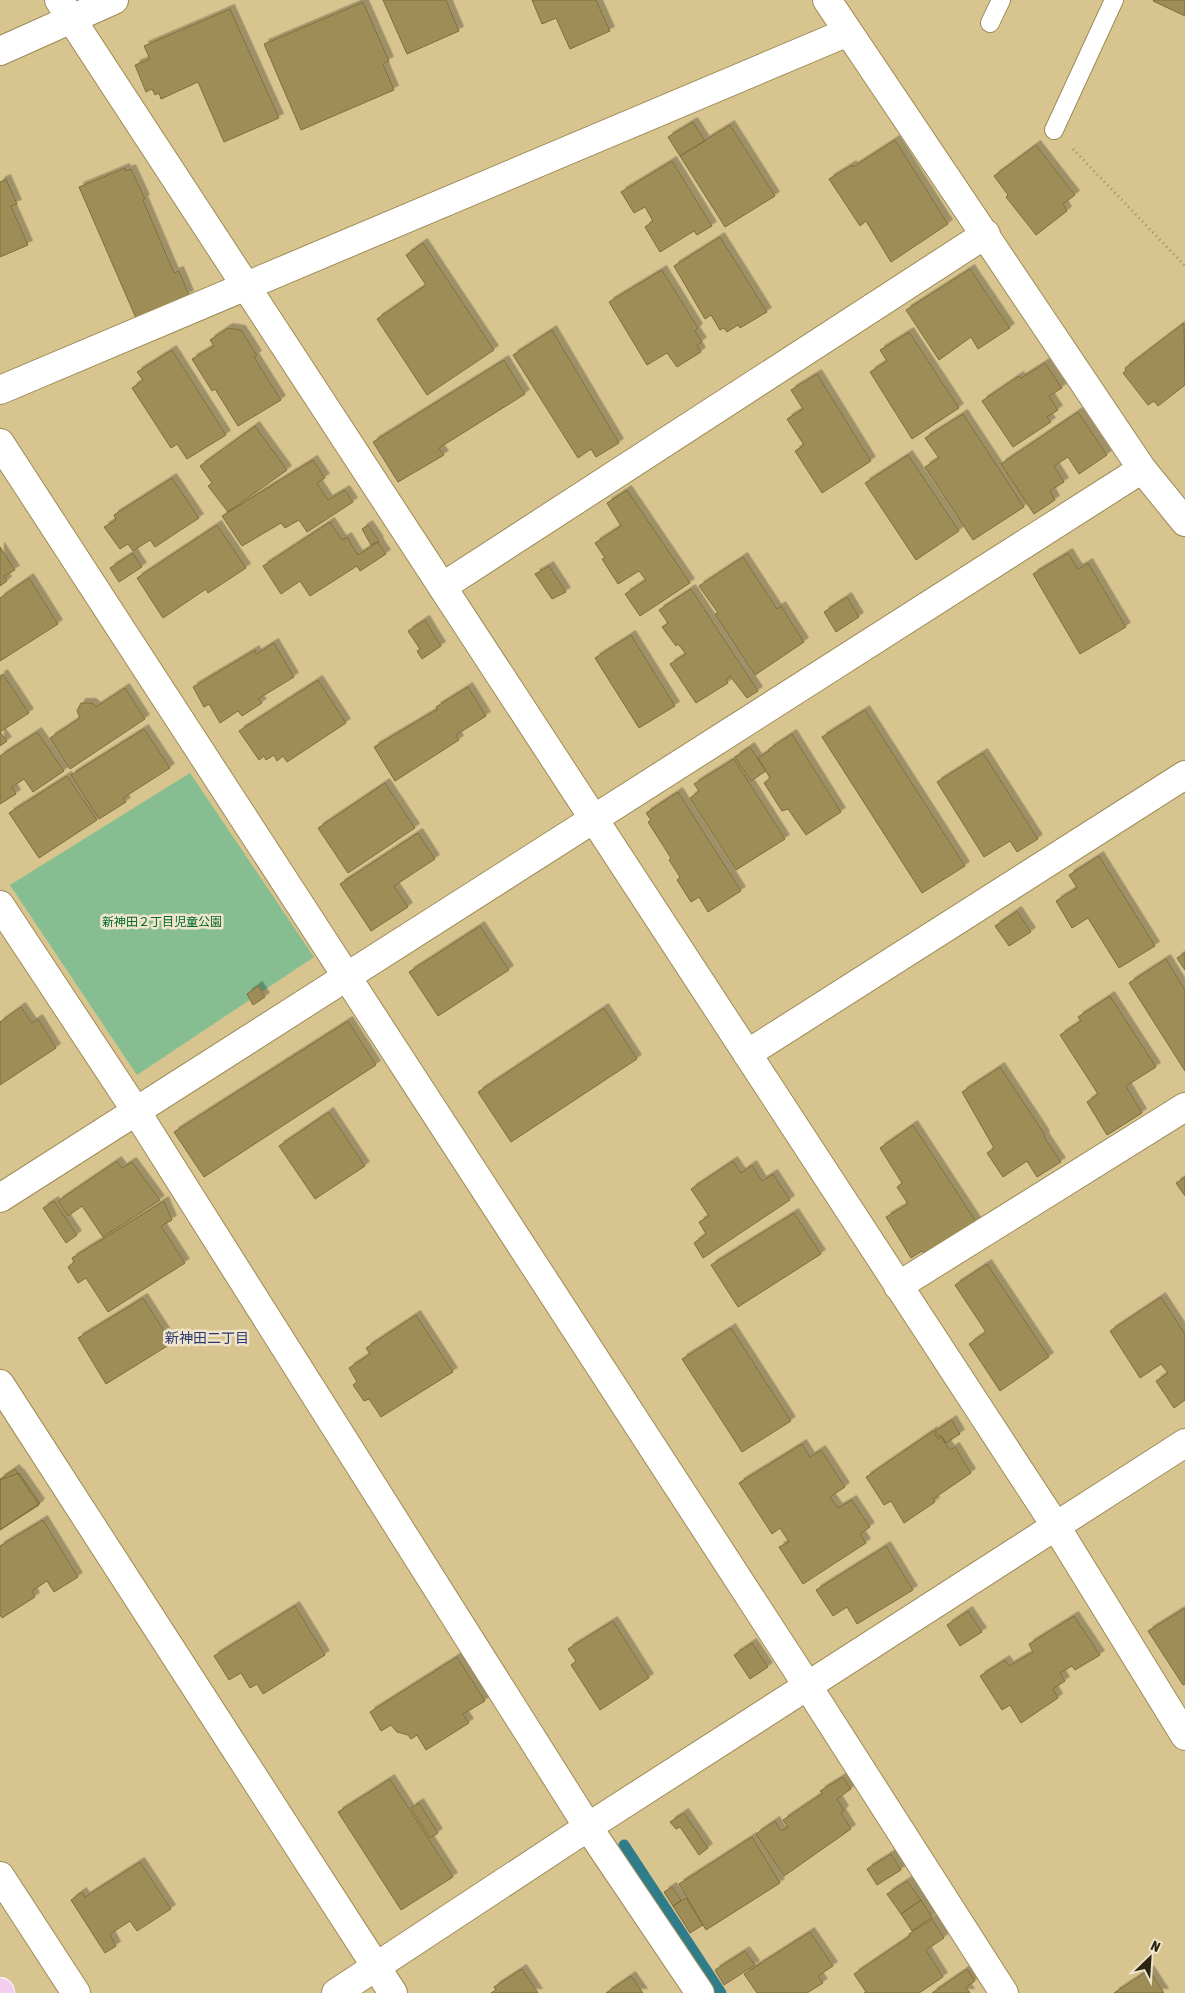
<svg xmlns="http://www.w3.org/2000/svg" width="1185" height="1993" font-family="'Asap Condensed','Noto Sans JP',sans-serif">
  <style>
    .green { fill: #86bd91 }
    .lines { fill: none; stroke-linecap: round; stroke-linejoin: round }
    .stream { stroke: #2f7d8a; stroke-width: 11 }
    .building { fill: #9f8d59; stroke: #7f6d3a; filter: url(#shadow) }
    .service-casing { stroke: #9d8b57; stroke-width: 20 }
    .minor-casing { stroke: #9d8b57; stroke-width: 30 }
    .tertiary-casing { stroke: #9d8b57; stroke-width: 30 }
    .primary-casing { stroke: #fff; stroke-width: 30 }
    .path { stroke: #9d8e63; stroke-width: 3; stroke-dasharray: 1 4; stroke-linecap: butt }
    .service { stroke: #fff; stroke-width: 18 }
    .minor { stroke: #fff; stroke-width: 28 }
    .tertiary { stroke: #fff; stroke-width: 28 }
    .primary { stroke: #f3ceef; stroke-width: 28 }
    .labels { text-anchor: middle; stroke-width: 5; stroke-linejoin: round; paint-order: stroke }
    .park-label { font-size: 12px; fill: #00692d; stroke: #efe5cb }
    .neighbourhood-label { font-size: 14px; fill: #2a3872; stroke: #efe5cb }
  </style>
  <defs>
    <filter id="shadow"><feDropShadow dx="4.5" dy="-4.5" stdDeviation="0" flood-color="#0004"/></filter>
  </defs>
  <rect width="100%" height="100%" fill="#d8c48e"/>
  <path class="green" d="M190,773L314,957L137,1075L10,885Z"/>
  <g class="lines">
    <path class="stream" d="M624,1845L721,1993"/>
  </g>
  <path class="building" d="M383,0H446L459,31L407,54Z
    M532,0H596L610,31L570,49L556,18L542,24Z
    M1154,0H1185V16L1153,1Z
    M363,2L389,61L383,64L394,90L301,130L264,44Z
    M230,9L279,118L224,142L198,82L161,99L159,93L155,95L152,89L146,92L135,65L150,59L144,46Z
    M693,122L705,141L680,156L668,137Z
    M730,125L775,196L725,227L680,156Z
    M895,140L948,224L891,262L866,221L860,226L829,179L852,165L853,167Z
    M1036,145L1075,195L1063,204L1067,211L1036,235L1006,197L1008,195L994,176Z
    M672,161L712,226L697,235L694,231L660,252L645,227L653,221L645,207L634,213L621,192Z
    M125,168L126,171L131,169L145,199L143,200L174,273L179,271L189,295L136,318L79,187Z
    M6,179L17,204L11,206L28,245L0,257V182Z
    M720,237L767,312L740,328L738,325L727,332L724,328L720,330L711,315L705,319L674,266Z
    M423,243L494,350L427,395L377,319L426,285L406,255Z
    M970,269L1010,328L978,349L971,337L939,360L906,310Z
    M662,270L698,328L695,331L702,342L697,345L701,352L677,367L667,353L647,365L609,302Z
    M1184,323L1185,385L1158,406L1154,401L1148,405L1123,373L1126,371L1125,368Z
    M228,328L241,330L257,355L254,357L281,400L238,426L215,389L212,391L192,359L214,346L210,340Z
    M552,330L619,443L596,457L591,449L578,458L513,355Z
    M909,332L959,408L912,439L870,372L887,361L880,350Z
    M172,350L226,435L187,459L177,444L171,448L132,388L143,380L137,372Z
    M504,360L525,394L439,448L444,455L398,482L373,442Z
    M1045,363L1062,388L1049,396L1058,410L1047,417L1051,422L1013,447L982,401L1019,376L1021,378Z
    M817,374L871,461L822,493L795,451L804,445L787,419L803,409L791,390Z
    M1078,412L1107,455L1079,474L1068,457L1054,466L1064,482L1050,491L1055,500L1034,514L1001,464Z
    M963,414L1024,507L973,540L925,467L939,458L925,438Z
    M255,426L287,470L228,512L208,486L212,483L200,466Z
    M908,455L959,531L916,560L865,483Z
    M313,460L325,478L317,483L328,500L345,490L353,502L307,532L299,520L285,528L281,523L242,546L222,516Z
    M172,478L199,518L155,547L150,540L133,551L128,544L120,549L104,527L116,520L114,515Z
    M627,490L690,583L640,616L625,594L646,580L639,571L618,584L602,559L605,558L595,543L621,526L607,503Z
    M330,522L342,540L347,537L358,555L378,542L386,554L360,571L357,566L310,596L300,581L281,594L263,566Z
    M217,525L246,568L208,593L206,589L163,618L137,578Z
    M368,525L379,541L371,545L362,529Z
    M0,547L15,570L4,576L7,581L0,586Z
    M133,553L142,567L119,582L110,568Z
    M1068,553L1078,569L1088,563L1126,627L1080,654L1033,574Z
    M743,557L777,609L781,606L804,642L755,675L715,614L718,613L699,586Z
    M549,566L566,592L552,599L535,574Z
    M29,578L58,624L0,661V598Z
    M691,589L758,691L747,698L730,676L726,680L728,683L696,703L670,664L686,654L678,644L676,646L662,627L668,623L659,610Z
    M847,597L859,617L836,632L824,612Z
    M425,620L441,646L422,659L417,651L420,649L408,631Z
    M631,635L675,706L639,728L595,658Z
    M274,643L294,677L258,699L262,703L242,716L238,711L220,723L209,704L204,707L193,687L255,650L256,654Z
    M3,674L29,713L0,732L7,741L0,746V676Z
    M318,680L346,723L287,762L283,756L277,761L274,755L266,760L264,756L259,760L239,731Z
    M468,687L486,716L456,735L459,740L395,781L374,747L438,709L436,707Z
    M125,688L145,719L70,769L50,738L80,718L77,711L81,703H92L96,707Z
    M865,710L965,866L922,893L822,737Z
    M144,729L170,768L123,798L126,802L99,819L71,775Z
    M37,732L64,771L33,792L24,779L12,787L16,794L0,804V756Z
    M792,734L841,812L806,835L788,809L782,811L764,783L770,778L758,758L769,751V749Z
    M750,747L766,771L751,781L735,757Z
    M983,753L1038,839L1017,852L1010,841L984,857L937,782Z
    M734,759L785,839L736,870L690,798L699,791L694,784Z
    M67,776L97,820L39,858L9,813Z
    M385,783L415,828L348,873L318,828Z
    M678,792L741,891L708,912L699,897L691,902L677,880L680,877L669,860L671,858L648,822L651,820L646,813Z
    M418,833L435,859L394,886L408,907L371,931L340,884Z
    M1099,856L1155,946L1119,968L1088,918L1072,928L1056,901L1077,888L1069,875Z
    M1017,911L1031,932L1009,946L995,926Z
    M480,926L509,970L438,1016L409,972Z
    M1185,953V970L1177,958Z
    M1166,959L1185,990V1071L1129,983Z
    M258,986L265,997L253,1005L247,994Z
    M1110,996L1156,1067L1126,1086L1142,1113L1107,1135L1087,1102L1098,1094L1060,1035L1081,1021L1078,1017Z
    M21,1007L32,1023L38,1019L56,1048L0,1085V1022Z
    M604,1008L637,1059L511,1142L478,1092Z
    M348,1021L376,1065L204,1177L174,1132Z
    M1000,1067L1045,1135L1044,1137L1061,1162L1037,1177L1027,1161L1003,1177L987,1153L994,1148L962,1092Z
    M329,1112L365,1166L315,1199L279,1146Z
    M913,1125L977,1223L926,1256L922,1251L911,1258L886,1217L908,1204L897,1187L902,1183L880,1148Z
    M117,1161L122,1168L132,1162L160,1200L103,1237L82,1206L68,1216L58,1201Z
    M733,1161L741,1173L752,1165L762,1181L773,1174L790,1200L703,1258L694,1243L706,1234L699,1222L709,1216L691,1189Z
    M1184,1178H1185V1196L1176,1183Z
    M54,1201L77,1235L66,1243L43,1208Z
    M164,1201L172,1220L161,1226L185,1263L108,1312L86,1278L78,1283L68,1267L74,1262L72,1258Z
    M794,1213L821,1254L738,1307L711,1265Z
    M987,1264L1049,1357L1000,1391L969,1344L986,1332L955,1285Z
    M1161,1297L1185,1334V1400L1174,1408L1156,1381L1168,1373L1161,1364L1140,1378L1110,1331Z
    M143,1298L172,1343L106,1384L78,1338Z
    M416,1315L453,1372L381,1417L369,1399L364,1401L353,1385L357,1382L349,1368L370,1354L366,1348Z
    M731,1328L791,1421L742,1452L682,1359Z
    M952,1420L960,1434L946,1443L941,1435L939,1437L935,1431Z
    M933,1431L938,1439L941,1437L950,1450L955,1447L971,1473L933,1499L935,1502L904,1523L891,1501L884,1505L866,1477Z
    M802,1444L810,1457L821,1450L845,1487L830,1497L838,1508L852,1500L870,1527L860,1534L866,1543L803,1584L779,1547L789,1542L780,1528L772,1534L739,1483Z
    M15,1469L39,1505L0,1530V1479Z
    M19,1473L40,1503L0,1530V1480Z
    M43,1520L78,1577L54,1592L47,1581L32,1591L35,1597L2,1618L0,1615V1546Z
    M886,1546L913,1590L857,1624L847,1607L833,1616L816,1590Z
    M295,1606L325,1655L263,1694L257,1684L250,1688L241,1673L229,1680L214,1656Z
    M1185,1608V1684L1183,1685L1148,1631Z
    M968,1611L982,1632L960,1646L947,1625Z
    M1074,1616L1100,1655L1075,1670L1072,1666L1060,1673L1065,1681L1053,1689L1058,1698L1021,1723L1010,1705L1002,1710L980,1676L1005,1660L1009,1666L1033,1652L1029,1644Z
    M613,1621L649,1678L600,1710L571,1665L576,1661L568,1649Z
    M752,1643L768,1667L750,1679L734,1655Z
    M457,1657L485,1701L463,1714L469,1723L426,1750L417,1735L411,1739L408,1735L397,1732L391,1725L381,1731L370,1712Z
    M843,1777L851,1789L837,1799L844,1810L841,1813L851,1829L784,1876L756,1834L775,1821L781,1831L788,1827L783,1820L823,1793L820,1791Z
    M390,1779L453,1877L401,1910L338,1812Z
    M419,1803L438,1833L430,1838L411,1808Z
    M684,1813L708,1848L699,1855L680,1827L676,1829L670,1822Z
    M752,1837L780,1883L706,1930L679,1884Z
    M891,1854L901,1870L877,1885L867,1869Z
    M140,1862L171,1909L137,1931L130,1921L110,1934L116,1946L105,1953L71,1900L82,1892L85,1897Z
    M907,1881L921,1900L901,1914L887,1894Z
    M672,1887L681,1900L673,1906L664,1892Z
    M686,1898L703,1925L690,1933L673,1906Z
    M921,1900L932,1917L912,1931L901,1914Z
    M932,1919L944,1938L926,1950L943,1977L919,1993H864L866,1992L854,1974L910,1936L909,1934Z
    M810,1932L833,1966L818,1976L823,1983L807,1993H757L744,1974Z
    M745,1951L755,1965L724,1985L715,1970Z
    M522,1969L538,1993H491L496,1990L494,1987Z
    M967,1969L975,1981L966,1987L970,1993H932Z
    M1149,1970L1164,1993H1114Z
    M631,1976L643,1993H606Z"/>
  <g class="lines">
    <g class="service-casing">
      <path id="service" d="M990,23L1001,0
        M1054,130L1114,0"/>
    </g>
    <g class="minor-casing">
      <path id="minor" d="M59,0L1055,1525L1185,1736
        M827,0L1142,469L1185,522
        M0,390L848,32
        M0,443L807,1685L1004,1993
        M442,587L986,234
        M0,905L136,1111L588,1827L700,1993
        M747,1054L1185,775
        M0,1198L1142,469
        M898,1286L1185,1107
        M0,1384L393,1993
        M0,1876L76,1993
        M336,1993L588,1827L1185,1443"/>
    </g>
    <g class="tertiary-casing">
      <path id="tertiary" d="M0,51L114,0"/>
    </g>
    <g class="primary-casing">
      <path id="primary" d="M0,1992V1993"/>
    </g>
    <path class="path" d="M1073,149L1185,266"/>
    <use href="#service" class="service"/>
    <use href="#minor" class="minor"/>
    <use href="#tertiary" class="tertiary"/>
    <use href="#primary" class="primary"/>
  </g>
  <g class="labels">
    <g class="park-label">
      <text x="162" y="926">新神田２丁目児童公園</text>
    </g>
    <g class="neighbourhood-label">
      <text x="207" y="1343">新神田二丁目</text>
    </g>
  </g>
  <g transform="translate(1150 1958) rotate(25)" stroke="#efe5cb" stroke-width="4" paint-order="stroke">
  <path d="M0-4L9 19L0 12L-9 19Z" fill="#2c240f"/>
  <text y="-8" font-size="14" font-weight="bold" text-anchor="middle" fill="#2c240f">N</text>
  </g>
</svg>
